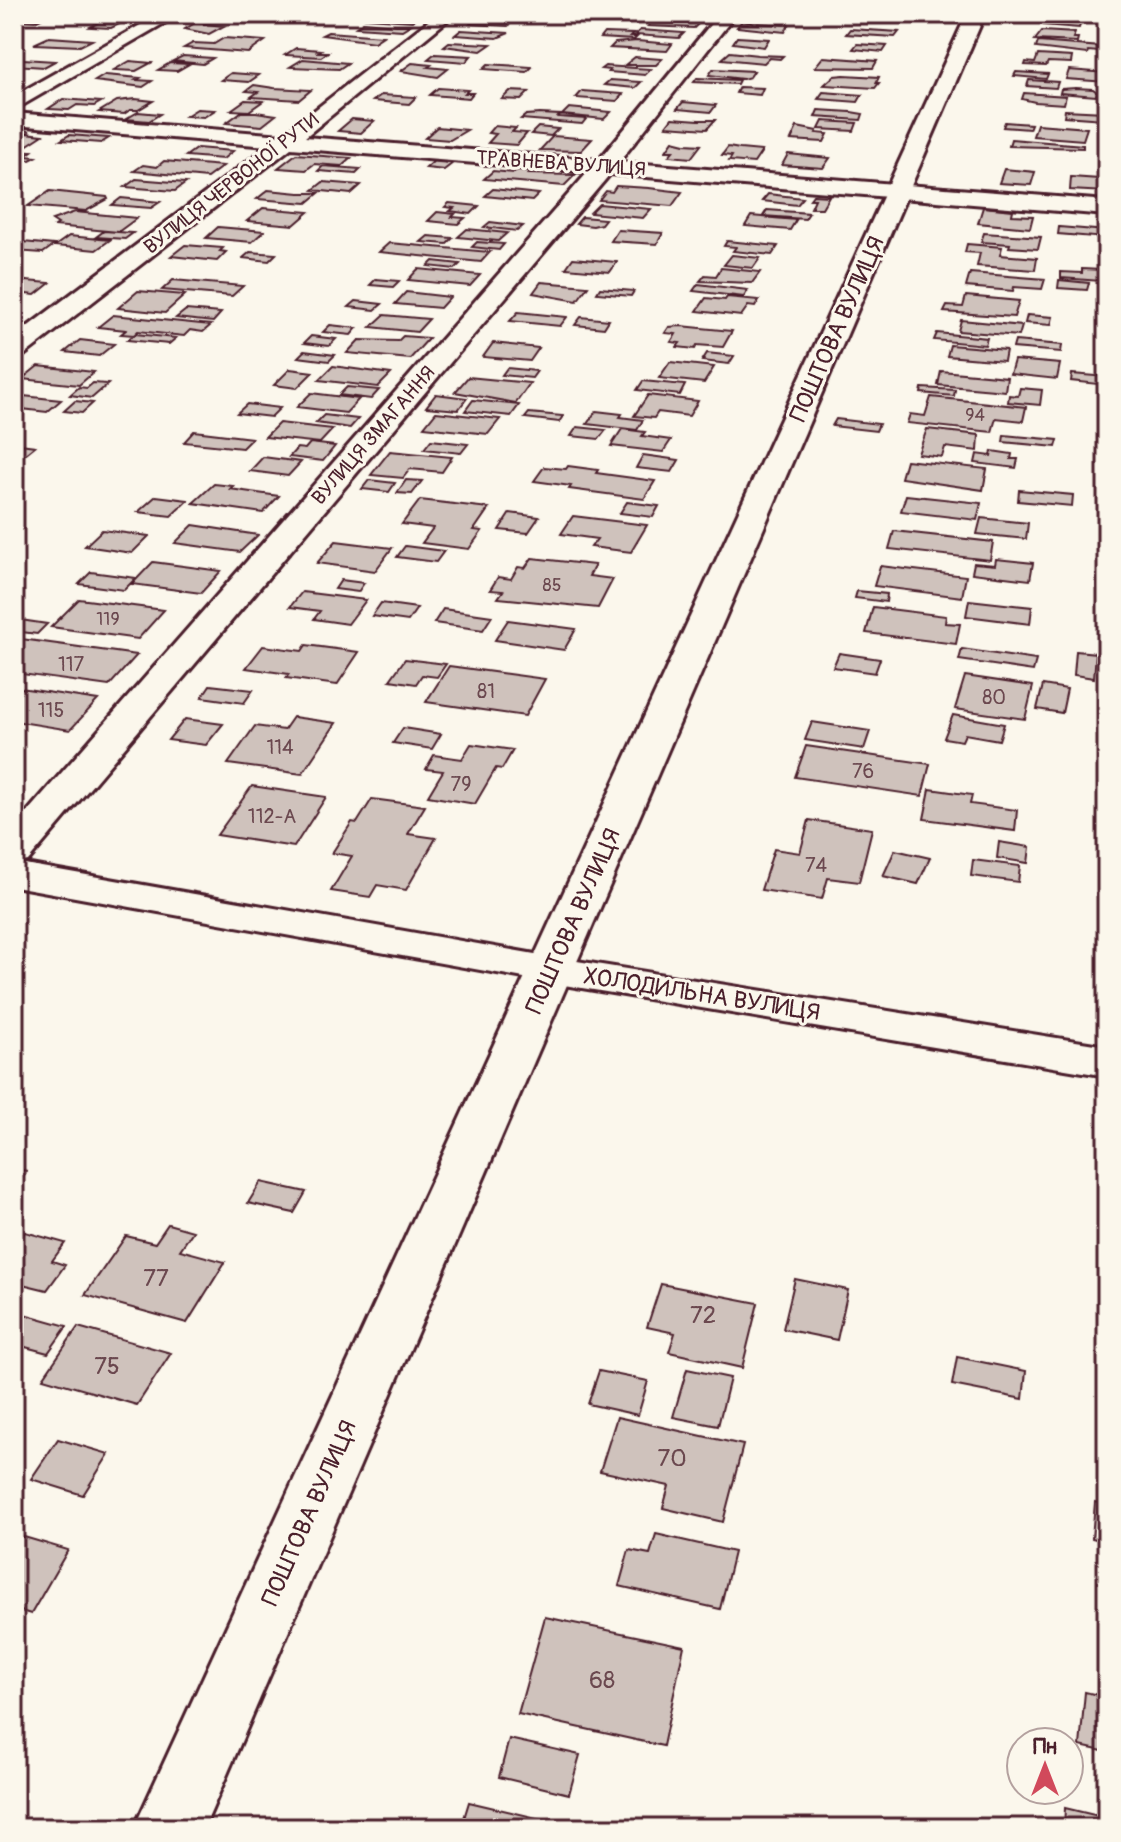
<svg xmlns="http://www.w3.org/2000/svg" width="1121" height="1842" font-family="Pangolin,sans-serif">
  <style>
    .building { fill: #cfc2bc; stroke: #4a1f2b; stroke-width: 2 }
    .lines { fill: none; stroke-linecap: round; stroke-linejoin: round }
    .minor-casing { stroke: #4a1f2b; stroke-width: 6 }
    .tertiary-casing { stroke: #4a1f2b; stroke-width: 6 }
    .minor { fill: #fbf7ec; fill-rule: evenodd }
    .tertiary { fill: #fbf7ec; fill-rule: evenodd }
    .labels { text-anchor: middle; stroke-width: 6; stroke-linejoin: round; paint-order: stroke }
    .far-number-label { font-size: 18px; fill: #6b484f }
    .far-street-label { font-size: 20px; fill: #4a1f2b; stroke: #fbf7ec }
    .number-label { font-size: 20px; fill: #6b484f }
    .street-label { font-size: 24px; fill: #4a1f2b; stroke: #fbf7ec }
    .near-number-label { font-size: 24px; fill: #6b484f }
  </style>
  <rect width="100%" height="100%" fill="#fbf7ec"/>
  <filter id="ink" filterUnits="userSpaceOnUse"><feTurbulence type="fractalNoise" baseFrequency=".0125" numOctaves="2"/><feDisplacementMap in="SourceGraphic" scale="16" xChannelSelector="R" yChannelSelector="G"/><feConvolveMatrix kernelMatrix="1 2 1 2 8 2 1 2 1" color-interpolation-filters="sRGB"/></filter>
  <g filter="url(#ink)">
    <path class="building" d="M208,14H234L253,15L236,22L202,17Z
      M371,14H421L412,21L366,18Z
      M862,14L904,17L901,22H858Z
      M14,15L16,14L47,15L35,21L14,20Z
      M94,17L107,18L105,19L126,21L111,28L90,27L101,21L87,20Z
      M475,19L504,21L502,23H511L508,26L470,24Z
      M654,19H667L701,21L694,28L648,26Z
      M1046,20L1081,22L1079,28L1044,25Z
      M742,21L753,23L789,25L785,32L737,27Z
      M363,22L396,25H410L402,30L356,27Z
      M195,23L224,26L209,34L185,29Z
      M850,29L899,32L895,37L846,34Z
      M461,30L509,33L497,38L455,35Z
      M640,30L684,33L679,38L635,35Z
      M1042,31L1075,33L1073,38H1078L1077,42L1035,40Z
      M328,32L383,36L374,42L322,35Z
      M604,33L633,34L630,37H637L634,40L600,38Z
      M49,37L92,40L80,46L34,44Z
      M737,37L769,39L764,47L733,43Z
      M224,38L265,41L248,53L184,48L193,43L214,44Z
      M637,41L672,44L667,51L610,48L615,43Z
      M449,42L491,44L481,51L444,46Z
      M1038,42L1101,47L1099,52L1088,51L1087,54L1036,48Z
      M857,44L887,46L883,52L853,49Z
      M296,48L321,50L318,52H328L321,57L285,55Z
      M730,52L758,55L783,56L780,59L769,58L764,63L722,59Z
      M434,54L471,56L466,62L428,59Z
      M1038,55L1072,57L1071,63L1048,62L1046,66L1025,65L1026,62L1035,63Z
      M183,56L213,58L203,64L173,61Z
      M635,57L662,59L656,65H625Z
      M823,57L877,61L873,68L815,67Z
      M23,59L55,61L44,67L14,65Z
      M303,59L348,63L339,69L290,67Z
      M130,61L151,63L136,71L114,70Z
      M170,63L189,64L177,71L158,70Z
      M412,63L431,65L428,67L448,69L438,77L401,71Z
      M488,64L532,67L527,72L483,69Z
      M605,66L651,69L645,75L608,72L610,70L601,69Z
      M713,69L754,71L750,77L743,79L709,75Z
      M1069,70L1107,73V82L1066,79Z
      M1016,72L1048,74L1046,79L1014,76Z
      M231,73L259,75L249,82L221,80Z
      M105,75L140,78L136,80L152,81L143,87L95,81Z
      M844,75L879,77L876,83H879L875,88L824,85L834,76Z
      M697,78L739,80L737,84L694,82Z
      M610,80L641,82L635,88L604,85Z
      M1029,80L1058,82L1056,88L1027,86Z
      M254,85L274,88L311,90L299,100L251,97L258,92L246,91Z
      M739,87L763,88L760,95L736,93Z
      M438,88L468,90L465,93H473L469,98L430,95Z
      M1076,88L1093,89L1097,92L1096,96L1060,93L1061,89Z
      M510,91L529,92L521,100L502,99Z
      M582,91L623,94L617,101L576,98Z
      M823,92L862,95L858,102L818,99Z
      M1024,93L1066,96L1064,104L1035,102L1022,99Z
      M381,95L416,97L409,104L373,101Z
      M63,99L101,102L94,106L77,105L69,110L48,109Z
      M135,99L153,101L138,110H130L124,114L99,112L117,101Z
      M245,100L263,101L249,111L231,110Z
      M683,102L716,105L711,112L677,109Z
      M569,108L611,112L604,119L562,115Z
      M197,109L215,110L204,117L186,116Z
      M818,110L851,112L863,114L861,120L815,117Z
      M1065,110L1104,112L1103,119L1064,116Z
      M138,112L160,114L149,121L126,119Z
      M241,112H256L276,115L262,126L226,123Z
      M540,114L560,115L558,117L586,119L582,124L521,119L526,115Z
      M672,118L699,120H715L707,129L666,126Z
      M352,119L374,121L361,133L338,131Z
      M823,121L857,123L854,131L819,129Z
      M1005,122L1031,124L1029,129L1003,127Z
      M1037,124L1087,128L1083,140L1033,136Z
      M494,126L516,128L512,132L527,133L517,145L488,143L496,134L488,133Z
      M437,127L467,130L450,140L425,138Z
      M538,127L558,129L551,136L531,134Z
      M797,127L817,131L816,133L828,134L824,142L791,140Z
      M14,129L30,131L25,133L43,135L26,146L14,145L18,142H14Z
      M69,135L109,138L101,143L61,140Z
      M553,136L592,139L581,151L540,150Z
      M1011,139L1083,145V148L1009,146Z
      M673,141L685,144L701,145L691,158L669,156L673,151H666Z
      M728,147L740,149L762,151L754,163L729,161L732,156L722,155Z
      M197,148L233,151L223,159L186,156Z
      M14,150L32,151L25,156L36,157L30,160L14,159Z
      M296,154L351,158L342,166L314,164L306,170L278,168Z
      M788,154L830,158L823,168L782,165Z
      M164,161L223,166L207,178L134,171L143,165L157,167Z
      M434,161L453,163L444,170L426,168Z
      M323,166L361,169L356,174L318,171Z
      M1004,169L1035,172L1031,185L999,183Z
      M517,170L532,171L529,174L575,175L564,186L484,179L493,171L514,173Z
      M1071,177L1099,179V186H1107L1106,192L1070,190Z
      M136,179L186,183L175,191L125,187Z
      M323,182L361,185L351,194L313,190Z
      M616,186L649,188L682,192L672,206L599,200L606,191L612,192Z
      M493,189L539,194L532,201L485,196Z
      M268,190L299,193H319L307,203L257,199Z
      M50,191L107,197L108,199L86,211L28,206Z
      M768,194L803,198L797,205L762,201Z
      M813,195L829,196L822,208H811L815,199H810Z
      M121,198L160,202L151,208L112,205Z
      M449,203L479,206L471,214L450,211L454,208L445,207Z
      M599,204L651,209L643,218L590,213Z
      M983,207L1013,210L1012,215L1033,216L1030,228L978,223Z
      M263,208L309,212L294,225L247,221Z
      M767,210L809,213L805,219L763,216Z
      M75,212L137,218L118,232L55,226L58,224L52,220Z
      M437,212L455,214L452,217L465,218L458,224L428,221Z
      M751,216L796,220L790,230L745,226Z
      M582,217L605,219L601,224L593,226L576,224Z
      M490,222L523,226L517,231L484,227Z
      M218,227L264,231L252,242L206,238Z
      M1059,227L1107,231L1106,238L1058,234Z
      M467,229L507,233L498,241L458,237Z
      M618,230L663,233L657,244L611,241Z
      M104,231L118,232L133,233L125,239L96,237Z
      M984,233L1041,237L1038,249L1009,247L1010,244L981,242Z
      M69,236L110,240L96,250L55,246Z
      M428,236L453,238L447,244L421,242Z
      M727,241L778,246L772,255L733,251L736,247L724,246Z
      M23,242L54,245L43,253L14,251Z
      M477,242L504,244L499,250L472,247Z
      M389,243L490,252L481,262L379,252Z
      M967,244L1002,247L1000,255L1037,258L1035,270L977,266L980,253L965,252Z
      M185,245L223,248L220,251L226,252L217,261L171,256Z
      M250,252L276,254L269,261L243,258Z
      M732,255L760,258L753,268L724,265Z
      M573,258L617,262L610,272L566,268Z
      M433,261L460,264L455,269L428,266Z
      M721,268L760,272L752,283L700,281L705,275L716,276Z
      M418,269L480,275L470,286L408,280Z
      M1082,269L1101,270V281L1061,278V272L1082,273Z
      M970,273L1045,279L1042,289L1014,287L1013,291L966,287Z
      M376,279L399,281L393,287L370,285Z
      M14,280L50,283L35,295L26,294L20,298H14Z
      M173,280L243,286L232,296L162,290Z
      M1059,280L1089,283L1087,290L1058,288Z
      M541,282L588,286L577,301L533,293Z
      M698,284L748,290L744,297L693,291Z
      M600,288L634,291L631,296L597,293Z
      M138,291L185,295L165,313L118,308Z
      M406,292L450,297L440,308L395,304Z
      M966,296L1019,301L1014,317L944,312L947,306L963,307Z
      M727,297L759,300L755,307L748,306L741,316L697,311L706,298L725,300Z
      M356,301L382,304L375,310L349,307Z
      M186,310L221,313L213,322L176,318Z
      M518,312L567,317L560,326L510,321Z
      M113,315L211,325L203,332L190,330L184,336L138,331L134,335L121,334L126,330L98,327Z
      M384,315L429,319L417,332L371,327Z
      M1027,315L1053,317L1051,325L1025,323Z
      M581,317L609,320L604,328L575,325Z
      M961,320L1022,326L1019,336L958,331Z
      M330,325L357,328L351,335L323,332Z
      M681,326L732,331L723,347L697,345L695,349L677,347L680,343L671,342L676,334L665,333L669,327Z
      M937,333L987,338L985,345L934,340Z
      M135,334L176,338L169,344L127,340Z
      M311,336L336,339L329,346L304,343Z
      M403,336L429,338L410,359L347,353L359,340L398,341Z
      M80,340L114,344L99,356L65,352Z
      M1015,341L1062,345L1061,352L1013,348Z
      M493,343L539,348L530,361L483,357Z
      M950,345L1006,350L1004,361L947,356Z
      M304,351L335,355L329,361L298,357Z
      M707,353L734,356L729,364L702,361Z
      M1014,360L1060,364L1057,379L1010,374Z
      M670,362L714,367L704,383L659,378Z
      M38,366L94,372L79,385L22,379Z
      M333,366L391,374L378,387L319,380Z
      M507,368L537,371L532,378L502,375Z
      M290,369L313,372L297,388L274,385Z
      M941,371L1007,377L1005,391L938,385Z
      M1072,374L1107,377V385L1071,381Z
      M468,377L530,383L516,403L455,392Z
      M643,381L685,385L680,395L637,390Z
      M93,383L108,384L92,398L70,395L79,387L87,388Z
      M347,387L379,390L371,399L339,395Z
      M922,388L955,390L954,396L921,393Z
      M1020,388L1042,390L1040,405L1008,402L1009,395L1018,396Z
      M311,393L359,399L346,413L297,407Z
      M436,394L467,398L458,410L426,407Z
      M14,395L61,400L47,412L14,408Z
      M648,395L698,401L689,416L658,412L654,418L634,416Z
      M931,397L1026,407L1023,421L996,418L992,432L907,423L910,414L925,416Z
      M473,400L519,405L511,416L465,411Z
      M75,401L93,403L82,413L64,411Z
      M247,404L280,408L271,417L237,413Z
      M596,411L622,414L620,417L643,420L637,430L587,424Z
      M436,412L500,419L488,434L424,427Z
      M529,413L563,416L559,422L525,418Z
      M324,415L358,419L350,428L316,423Z
      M836,419L879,424L876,431L832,426Z
      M279,423L333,429L320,443L265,437Z
      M577,427L606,430L599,439L571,436Z
      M622,429L645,432L642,436L671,440L663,452L611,446Z
      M927,429L979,435L978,451L945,447L942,457L918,454Z
      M194,431L252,438L242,448L184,442Z
      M1004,435L1058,440L1056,447L1003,442Z
      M431,440L468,444L461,453L424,449Z
      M310,443L335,446L323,461L289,457L297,448L305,449Z
      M20,444L35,446L20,458L14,457V449Z
      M390,451L452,457L442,472L410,469L403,478L371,475Z
      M992,451L1012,454L1011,459H1018L1016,468L975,463L977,454L991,456Z
      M643,455L679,460L672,472L636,468Z
      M263,457L301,462L288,476L250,471Z
      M906,460L987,469L983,490L901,478Z
      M568,466L598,470L596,473L655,481L644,499L569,489L571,486L534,481L544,467L566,469Z
      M369,480L395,483L389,492L362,489Z
      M406,480L422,481L412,494L397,493Z
      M214,484L233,486L230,489L279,496L263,513L193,503Z
      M1019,490L1073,495L1072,506L1018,501Z
      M906,495L981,503L977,520L901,511Z
      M156,496L188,500L171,516L138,512Z
      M420,500L489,508L474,530L482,531L469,549L422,543L433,528L402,524Z
      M627,502L659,506L653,517L620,513Z
      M510,513L539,517L528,533L499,530Z
      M573,516L647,525L631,552L591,547L597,539L561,534Z
      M981,518L1028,523L1026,539L977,534Z
      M193,525L258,535L240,552L175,543Z
      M102,530L149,536L132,553L85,546Z
      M894,531L993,542L990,560L889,549Z
      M336,541L392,548L375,571L317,563Z
      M405,546L444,551L436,562L397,557Z
      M532,558L595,565L589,576L613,579L598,608L498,598L503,591L490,590L498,577L511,579L518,567L525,568Z
      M996,559L1033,563L1030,580L972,573L974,563L995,565Z
      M153,562L221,571L201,593L132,584Z
      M880,566L966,576L962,597L874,586Z
      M91,572L136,578L124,590L79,584Z
      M341,580L364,583L358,592L335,589Z
      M857,591L887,594L886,602L855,598Z
      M302,592L366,600L348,624L314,619L320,611L290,607Z
      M79,599L164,610L138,639L51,627Z
      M969,600L1032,607L1030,624L966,616Z
      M381,603L417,608L408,621L372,616Z
      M873,607L946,616L945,623L960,624L956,644L866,633Z
      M443,609L492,616L483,630L434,623Z
      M14,619L47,624L37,634L14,631Z
      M508,620L576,629L564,650L495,640Z
      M14,638L137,655L109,686L14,673Z
      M306,645L359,652L337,685L286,678L289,674L246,668L263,646L302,651Z
      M962,649L1036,660L1033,671L959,660Z
      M1076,651L1096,653L1094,678L1074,675Z
      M839,653L880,659L875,673L833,667Z
      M405,659L446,664L437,677L422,675L416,684L390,680Z
      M449,666L545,679L525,716L426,702Z
      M965,676L1033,686L1025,719L955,709Z
      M210,685L253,690L244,703L202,697Z
      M1043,685L1067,689L1062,713L1037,709Z
      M14,687L98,700L70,730L14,721Z
      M953,715L1004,724L999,740L965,734L962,741L944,738Z
      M293,717L336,723L302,774L228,764L255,726L284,730Z
      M185,719L223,724L206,745L168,740Z
      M812,722L870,731L864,749L805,740Z
      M403,728L441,734L432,749L393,743Z
      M471,744L513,750L502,769L496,768L475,804L428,796L443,771L426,769L434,755L462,759Z
      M806,746L930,764L922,796L795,777Z
      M252,786L326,797L294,847L217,835Z
      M930,789L972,795L970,804L1017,810L1015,831L924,819Z
      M372,799L425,806L408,834L436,838L406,890L377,885L370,897L331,891L352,856L332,853L352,822L357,823Z
      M809,820L872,829L859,882L828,878L822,899L761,890L774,849L800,853Z
      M999,842L1030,847L1028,863L997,858Z
      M895,850L930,858L918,884L883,876Z
      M973,860L1020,866L1018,882L971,876Z
      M14,1168L27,1171L14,1190Z
      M261,1182L306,1192L294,1213L248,1203Z
      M168,1224L193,1231L180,1250L225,1262L187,1323L85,1295L126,1236L155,1243Z
      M25,1232L65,1243L52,1261L65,1265L47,1290L14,1282V1247Z
      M795,1279L848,1290L837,1340L783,1329Z
      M661,1284L758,1303L742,1368L669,1352L675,1333L647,1327Z
      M24,1314L67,1326L48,1353L14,1344V1327Z
      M78,1327L171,1353L137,1405L43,1378Z
      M957,1357L1026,1371L1023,1399L952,1385Z
      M687,1369L730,1378L718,1426L673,1417Z
      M599,1371L648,1381L638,1415L588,1404Z
      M617,1417L743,1445L723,1522L663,1508L669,1486L600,1471Z
      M58,1439L109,1454L83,1495L31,1479Z
      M1095,1502L1107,1505V1542L1092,1538Z
      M14,1534L68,1550L31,1614L14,1609Z
      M656,1534L734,1552L720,1609L619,1586L629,1550L650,1554Z
      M545,1617L684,1646L663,1746L518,1714Z
      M1085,1692L1107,1697V1752L1080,1746Z
      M509,1739L580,1755L569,1794L499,1777Z
      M469,1802L579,1828H461Z
      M1065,1808L1107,1818V1828H1064Z"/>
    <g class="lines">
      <g class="minor-casing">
        <path id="minor" d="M160,14H180L14,110V96Z
          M437,14H455L305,137L599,160L719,14H736L619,162L1107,201V215L610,174L28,861L19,863L552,957L1107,1046V1076L552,983L14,886V827L588,172L291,148L23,356L14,358V337L268,146L14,125V113L283,135Z"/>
      </g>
      <g class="tertiary-casing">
        <path id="tertiary" d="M967,14H985L204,1828H134Z"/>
      </g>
      <use href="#minor" class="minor"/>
      <use href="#tertiary" class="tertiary"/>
    </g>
  </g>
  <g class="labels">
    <g class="far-number-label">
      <text x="975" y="421">94</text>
      <text x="552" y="591">85</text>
      <text x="108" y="625">119</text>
    </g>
    <g class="far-street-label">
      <text transform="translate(561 163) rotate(4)" y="7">ТРАВНЕВА ВУЛИЦЯ</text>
      <text transform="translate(231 183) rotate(-38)" y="7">ВУЛИЦЯ ЧЕРВОНОЇ РУТИ</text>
      <text transform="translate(373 435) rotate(-49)" y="7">ВУЛИЦЯ ЗМАГАННЯ</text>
    </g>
    <g class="number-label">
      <text x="71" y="671">117</text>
      <text x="486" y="698">81</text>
      <text x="994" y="704">80</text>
      <text x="51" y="717">115</text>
      <text x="280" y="754">114</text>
      <text x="863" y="778">76</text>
      <text x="461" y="791">79</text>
      <text x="272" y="823">112-А</text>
      <text x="816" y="872">74</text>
    </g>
    <g class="street-label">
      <text transform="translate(837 329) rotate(-66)" y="8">ПОШТОВА ВУЛИЦЯ</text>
      <text transform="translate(573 921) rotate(-66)" y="8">ПОШТОВА ВУЛИЦЯ</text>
      <text transform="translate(702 994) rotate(9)" y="8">ХОЛОДИЛЬНА ВУЛИЦЯ</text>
      <text transform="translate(309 1513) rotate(-66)" y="8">ПОШТОВА ВУЛИЦЯ</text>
    </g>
    <g class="near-number-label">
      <text x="156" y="1286">77</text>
      <text x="703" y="1323">72</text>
      <text x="107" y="1374">75</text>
      <text x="672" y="1466">70</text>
      <text x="602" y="1688">68</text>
    </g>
  </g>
  <rect width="1121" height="1842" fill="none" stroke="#fbf7ec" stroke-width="48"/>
  <rect x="24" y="24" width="1073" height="1794" fill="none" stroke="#4a1f2b" stroke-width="3" filter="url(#ink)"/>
  <g transform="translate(1045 1766)"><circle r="38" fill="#fbf7ec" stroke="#b4a19f" stroke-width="2"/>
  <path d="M0-6L14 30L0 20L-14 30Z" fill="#d1495b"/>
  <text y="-12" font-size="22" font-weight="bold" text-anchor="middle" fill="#4a1f2b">Пн</text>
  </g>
</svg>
